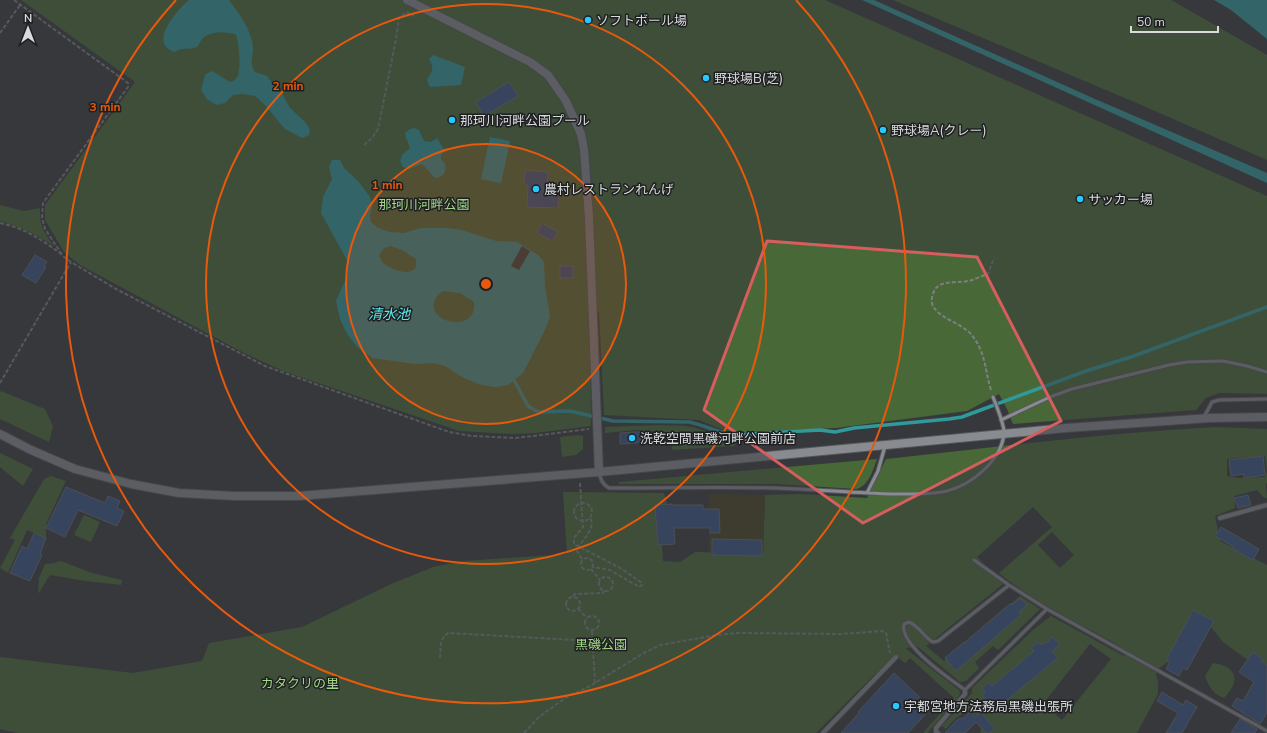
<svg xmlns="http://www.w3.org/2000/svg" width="1267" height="733" font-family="'Nunito Sans','Noto Sans JP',sans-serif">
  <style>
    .green { fill: #486937; fill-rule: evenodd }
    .sand { fill: #483f1f }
    .water { fill: #309a9b; fill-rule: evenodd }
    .pier { fill: #36383c }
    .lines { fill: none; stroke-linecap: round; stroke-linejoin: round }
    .stream { stroke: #309a9b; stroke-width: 3.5 }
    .building { fill: #365387; stroke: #676a6f }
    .lane-casing { stroke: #55575a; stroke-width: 5 }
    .street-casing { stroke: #55575a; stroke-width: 6 }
    .secondary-casing { stroke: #55575a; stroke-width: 10 }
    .path { stroke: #7d7f82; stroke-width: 2; stroke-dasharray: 4 2; stroke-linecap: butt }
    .lane { stroke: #888b90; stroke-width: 3 }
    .street { stroke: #888b90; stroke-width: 4 }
    .secondary { stroke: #888b90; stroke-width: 8 }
    .path-bridge { stroke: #7d7f82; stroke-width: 2; stroke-dasharray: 4 2; stroke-linecap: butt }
    .marked { fill: none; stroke: #d75d5e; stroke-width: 3; stroke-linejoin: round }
    .ring { fill: none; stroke: #e8590c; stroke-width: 2 }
    .poi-dot { fill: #26c9fe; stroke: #1e1f21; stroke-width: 1.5 }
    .labels { text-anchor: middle; stroke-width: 3; stroke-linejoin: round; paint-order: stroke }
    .poi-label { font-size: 13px; fill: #d8dadc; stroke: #1e1f21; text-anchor: start }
    .park-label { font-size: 13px; fill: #a1d785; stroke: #1e1f21 }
    .water-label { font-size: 14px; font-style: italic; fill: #57eaec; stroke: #1e1f21 }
    .centre { fill: #e8590c; stroke: #1e1f21; stroke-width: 2 }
    .ring-label { font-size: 12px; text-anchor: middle; font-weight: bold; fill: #e8590c; stroke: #1e1f21; stroke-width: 3; stroke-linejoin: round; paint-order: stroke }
  </style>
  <rect width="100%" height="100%" fill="#36383c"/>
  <path class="green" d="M21,0H825L1267,196V394L1219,393L1206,398L1196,410L1013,424L1007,409L999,394L967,411L836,428L745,432L726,431L699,420L604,415L599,311L590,326L591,426L535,433L512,434L459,431L283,371L244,353L80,265L64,252L45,220V205L135,82Z
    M893,0H1170L1173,1L1267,55V160L1139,104Z
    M0,205L24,211L40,208C39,226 44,233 55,247C38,235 20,227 0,221Z
    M1,391L45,409L53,426L49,442L0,419V392Z
    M659,425C672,426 686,424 699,429C712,433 723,440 736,445L734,446L672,450L670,432L636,430L605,433V427Z
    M1215,427L1267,429V483L1266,484L1267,498H1264L1257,490L1234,496L1235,508L1215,516L1220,541L1267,565V671L1242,656L1223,642L1207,622L1193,616L1168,662L1159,668L1156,673L1158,683V694L1137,733H980L982,723L975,715L968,710L955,719L946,729L942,726L972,693V688L1034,629L1051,616L1124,656L1128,652C1103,635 1075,623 1050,608C1032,598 1015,586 999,573L1052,527L1033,507L977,557L1003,584L926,646L944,661L1020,596L1040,609L998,650L993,646L975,662L979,668L966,681L960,682L918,647L905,648L959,690L960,693L958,697L928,732L929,733H923L954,698L910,658L905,663L896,656L872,677L816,733H18L0,729V657L133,673L202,661L209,643L302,627L391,584L433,567L463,561L567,554L563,492L664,493L667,504L655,505L658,545H662L663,561L680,562L695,552L763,553L765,495L801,494L867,498L886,459C995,447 1105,433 1215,427ZM1265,456L1267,471L1265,477L1239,478L1227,476V459ZM1052,532L1074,555L1060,568L1038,545ZM1090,644L1111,659L1062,720L1043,704Z
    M579,435L583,436V449L576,455L562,457L560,437Z
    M0,453L33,469L23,486L0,467Z
    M877,459C873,470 869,485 857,489L776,484H619V482Z
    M51,476L66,481L46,524V538L27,530L8,573L0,568L15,540L10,538L44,479Z
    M84,515L100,522L91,542L74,535Z
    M61,561L92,573L122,580L121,585L85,581L50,575L38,594L39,578L45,564L54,563Z
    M1213,663C1237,666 1241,681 1224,698C1213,694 1209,687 1205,676Z"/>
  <path class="sand" d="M709,494L765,495L763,553H709Z"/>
  <path class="water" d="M189,0H229C239,14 252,30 253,48C253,58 249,63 255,72L267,76L275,87L283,95L290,108L306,123L310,130L309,135L302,138L285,129L264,104L255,96L243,94L233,95L225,103L216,105L207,99L201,90L205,75L211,71C219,74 223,79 231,82C234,81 237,79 238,75C241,67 239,43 236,35C227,31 210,31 202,39C199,43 199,47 194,48C187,50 181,47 175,52C147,44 177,10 189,0Z
    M862,0H874L1095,99L1267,173V183Z
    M1214,0H1267V39L1231,10Z
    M433,55L465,67L461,85L430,87L427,80C432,71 435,68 429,59Z
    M415,128L419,130L424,141L431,142L437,138L445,151L441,155V160L445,164C446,173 444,176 435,178C430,173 427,168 422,164L409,169L403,167L400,161L402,155L410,148L406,138L405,133L410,129Z
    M490,137L510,141L501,183L481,179Z
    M332,160H340L344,168L358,181L370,197L372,207L370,215L371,222L378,228L389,232L404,233L421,228H447L462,230L496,241L517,242L538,255L544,262L545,286L550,317L545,330L523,373L508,385L495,387L478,384L462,377L445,366L433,363L415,364L373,358L357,347L346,332L340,319L336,301L342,287L348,276V262L321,213L323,197L332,179L329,167ZM391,246L402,250L416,259C420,281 390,270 382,262C381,260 380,258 379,256C382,249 384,247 391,246ZM443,291L460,293L474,302C478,333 429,324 434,303C436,297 438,294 443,291Z"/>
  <path class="pier" d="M522,246L530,251L519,270L511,266Z"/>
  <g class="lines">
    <path class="stream" d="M514,380L528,406L538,412L570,411L613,421L689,422C704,425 717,432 732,435L820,430L835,432L854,428L949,419L962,417L1086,371L1131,357L1267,307"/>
  </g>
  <path class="building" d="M509,82L518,96L484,116L476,102Z
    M525,170L548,172L547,195L559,196L558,208L527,207L528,185L524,184Z
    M542,223L558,232L552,241L537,233Z
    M35,255L47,262L44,266L46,267L36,283L22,275Z
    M560,266H573V278H560Z
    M634,432H648L649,442L620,444V433Z
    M1263,456L1265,475L1244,478V474L1231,476L1229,460Z
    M66,487L105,503L108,496L120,501L117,508L124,511L117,526L78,510L65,537L46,528Z
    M1248,495L1251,505L1238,508L1234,498Z
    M672,504V505H703V509H719L720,533H710V528H674L675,544L658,545L655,505Z
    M1221,527L1259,549L1253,560L1233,549L1234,547L1215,536Z
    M34,533L46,538L40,554L42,555L30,581L10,573L22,546L27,549Z
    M712,539L762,540V556L712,555Z
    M1020,598L1027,605L1019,612L1021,615L956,671L945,658L964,642V643L1011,603L1012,605Z
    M1193,610L1214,621L1187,670L1183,668L1179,676L1166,669L1170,661L1166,660Z
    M1053,637L1060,645L1052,651L1058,658L995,710L982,695L985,692L982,688L989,682L992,686L1034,651L1031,648L1038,642L1042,645L1045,642L1046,643Z
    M1253,652L1263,659L1261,661L1267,665V713L1260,724L1232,706L1237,698L1243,701L1254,682L1239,672Z
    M894,673L931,708L908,733H841L859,713L858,712Z
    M1162,692L1183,705L1186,700L1197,707L1182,733H1166L1178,713L1157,701Z
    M970,712L975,717L981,712L995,729L990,733H986L976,722L965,733H945L957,720L961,718L962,719Z
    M1240,719L1257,729L1255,733H1231Z"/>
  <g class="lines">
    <g class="lane-casing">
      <path id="lane" d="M1204,417L1212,402L1219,400L1267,399
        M1001,420L1050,397L1072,389L1169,365L1187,362L1223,361L1247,366L1267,372
        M599,472C601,480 602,484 609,488C664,488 720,487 775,488C814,489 854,493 893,494C910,494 930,495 947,491C971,485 1001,461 1004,434C1005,426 996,405 993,397
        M867,493L878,471L885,446
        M974,560L1009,585L1047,609L965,690C949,678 899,645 904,624L909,622C919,626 924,637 933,642L938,641L1009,585
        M1047,609L1267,731"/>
    </g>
    <g class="street-casing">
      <path id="street" d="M1220,518L1267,505
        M823,733L896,657
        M938,733L936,732V728L965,694V690"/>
    </g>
    <g class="secondary-casing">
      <path id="secondary" d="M407,0L530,62L548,75L566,101L581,134L584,149L589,218L599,472
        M0,434L31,450L75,469L131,484L179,493L234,496H299L599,472L1066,428L1210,418L1267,417"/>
    </g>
    <path class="path" d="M14,0L128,83V87L43,203L42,218L45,229L63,256L71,262L116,289L265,366L449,432L472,436L516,438L589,429
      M0,33L20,5
      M364,145L372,138L378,129L396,39L399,18L406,12L414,16
      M0,223C24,228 41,239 61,254
      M0,383L71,262
      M991,390C985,371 986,355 974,338C965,324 943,320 935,309C931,305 931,299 933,294C934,290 936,287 940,285C948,281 959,283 968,281C974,280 981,276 988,274L994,258
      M580,483L583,527L574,538V544L622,569L642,583V585L639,587L610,570L593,567
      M581 564a6 6 0 1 1 12 0a6 6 0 1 1-12 0Z
      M591,569L600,580
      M599 584a7 7 0 1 1 14 0a7 7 0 1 1-14 0Z
      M573,596L575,594L603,593L604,591
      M566 604a7 7 0 1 1 14 0a7 7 0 1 1-14 0Z
      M578,609L587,618
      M585 623a7 7 0 1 1 14 0a7 7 0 1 1-14 0Z
      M592,631L595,683
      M440,658C441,648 439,639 448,633L593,641
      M524,733L539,717L565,698L590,686L642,654L660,645L717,635L737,633L842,634L882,631L886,633L890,653"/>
    <use href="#lane" class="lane"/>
    <use href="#street" class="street"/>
    <use href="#secondary" class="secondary"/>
    <path class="path-bridge" d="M574 512a9 9 0 1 1 18 0a9 9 0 1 1-18 0Z
      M582,559L577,551C580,541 597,529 590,518"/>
  </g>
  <path d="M0 0H1267V733H0ZM767,241L977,257L1061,421L863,523L704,410Z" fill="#36383c" fill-opacity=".55" fill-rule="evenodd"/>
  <path class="marked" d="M767,241L977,257L1061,421L863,523L704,410Z"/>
  <circle cx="486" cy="284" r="140" fill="#e8590c" fill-opacity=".12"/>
  <g class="ring">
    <circle cx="486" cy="284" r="140"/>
    <circle cx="486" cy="284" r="280"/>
    <path d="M796 0A420 420 0 1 1 176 0"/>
  </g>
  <g class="poi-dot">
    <circle cx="588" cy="20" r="4"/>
    <circle cx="706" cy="78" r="4"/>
    <circle cx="452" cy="120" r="4"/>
    <circle cx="883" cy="130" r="4"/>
    <circle cx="536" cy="189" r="4"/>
    <circle cx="1080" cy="199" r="4"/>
    <circle cx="632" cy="438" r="4"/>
    <circle cx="896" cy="706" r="4"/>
  </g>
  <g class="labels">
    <g class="poi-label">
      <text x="596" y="25">ソフトボール場</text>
      <text x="714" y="83">野球場B(芝)</text>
      <text x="460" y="125">那珂川河畔公園プール</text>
      <text x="891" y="135">野球場A(クレー)</text>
      <text x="544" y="194">農村レストランれんげ</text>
      <text x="1088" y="204">サッカー場</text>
      <text x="640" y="443">洗乾空間黒磯河畔公園前店</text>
      <text x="904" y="711">宇都宮地方法務局黒磯出張所</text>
    </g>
    <g class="park-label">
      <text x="424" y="209">那珂川河畔公園</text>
      <text x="601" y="649">黒磯公園</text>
      <text x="300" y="688">カタクリの里</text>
    </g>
    <g class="water-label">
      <text x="389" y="319">清水池</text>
    </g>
  </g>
  <circle cx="486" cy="284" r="6" class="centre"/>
  <g class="ring-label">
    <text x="288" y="90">2 min</text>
    <text x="105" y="111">3 min</text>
    <text x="387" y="189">1 min</text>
  </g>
  <g transform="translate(28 28)" stroke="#1e1f21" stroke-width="3" paint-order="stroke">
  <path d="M0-3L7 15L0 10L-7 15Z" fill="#d8dadc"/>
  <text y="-6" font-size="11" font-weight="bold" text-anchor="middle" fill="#d8dadc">N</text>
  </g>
  <path d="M1131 26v6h87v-6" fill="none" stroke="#d8dadc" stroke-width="2"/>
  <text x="1137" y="26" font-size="12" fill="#d8dadc" stroke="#1e1f21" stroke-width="3" paint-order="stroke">50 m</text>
</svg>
